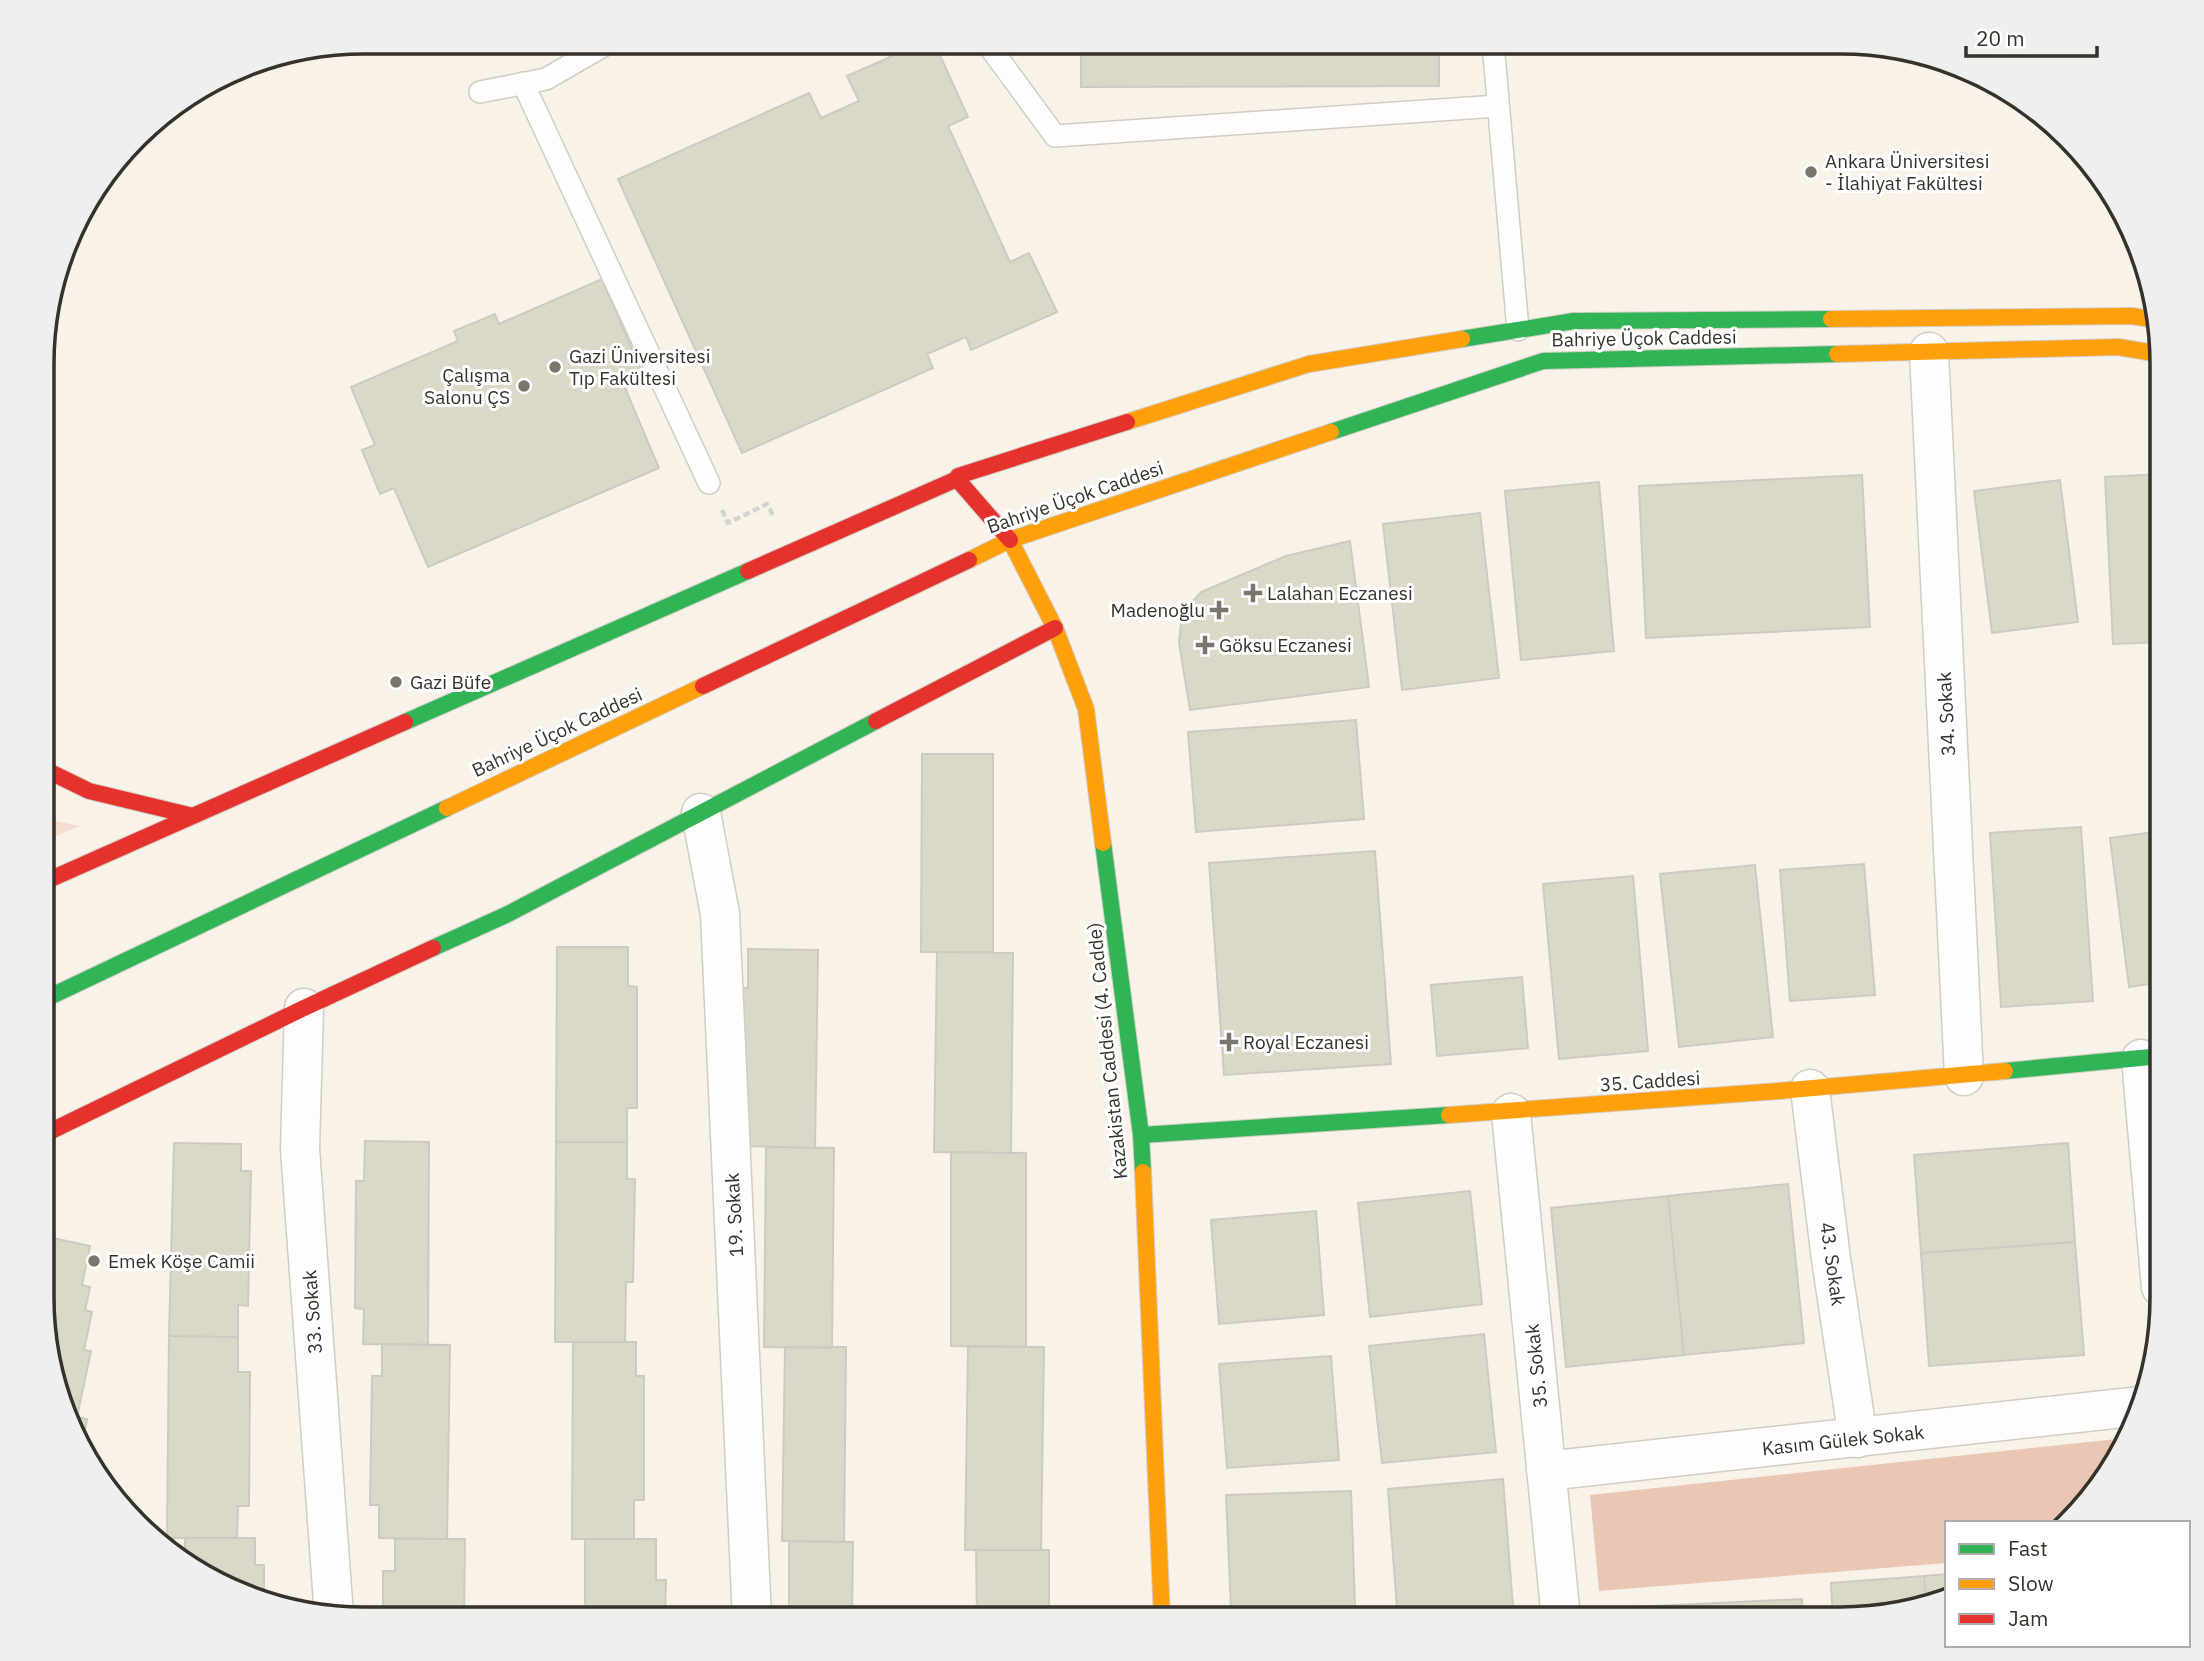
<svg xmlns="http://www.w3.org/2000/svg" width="2204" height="1661" font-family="'IBM Plex Sans',sans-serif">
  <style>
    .green { fill: #f5dcce }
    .forest { fill: #e9c7b4 }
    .building { fill: #dcd8c8; stroke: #cecac2; stroke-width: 2 }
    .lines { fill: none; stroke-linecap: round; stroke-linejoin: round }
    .lane-casing { stroke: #d1cdc5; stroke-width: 24 }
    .street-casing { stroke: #d1cdc5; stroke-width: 41 }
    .fast-casing { stroke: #d1cdc5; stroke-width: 18 }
    .slow-casing { stroke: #d1cdc5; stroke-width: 18 }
    .jam-casing { stroke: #d1cdc5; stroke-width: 18 }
    .path { stroke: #d6d4d2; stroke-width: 4.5; stroke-dasharray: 7 3.5; stroke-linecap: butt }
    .lane { stroke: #fefdfc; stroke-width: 21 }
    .street { stroke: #fefdfc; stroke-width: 38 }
    .fast { stroke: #30b455; stroke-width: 16 }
    .slow { stroke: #ff9f0a; stroke-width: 16 }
    .jam { stroke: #e5322d; stroke-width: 16 }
    .poi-dot { fill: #7a756d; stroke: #fff; stroke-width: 2.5 }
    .labels { text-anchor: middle; stroke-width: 6; stroke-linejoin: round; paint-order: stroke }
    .poi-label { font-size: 19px; fill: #36322b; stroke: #fff; text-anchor: start }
    .street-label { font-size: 19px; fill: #36322b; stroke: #fff }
    .rim { fill: none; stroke: #36322b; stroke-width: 3.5 }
  </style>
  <rect width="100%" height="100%" fill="#f8f2e8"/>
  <path class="green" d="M44,819L80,826L44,841Z"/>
  <path class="forest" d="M2126,1438L2082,1509L2064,1523H1947V1563L1599,1591L1590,1495Z"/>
  <path class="building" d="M924,42H934L968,117L948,126L1010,262L1029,253L1057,312L971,350L966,337L927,354L933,368L742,453L618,179L809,93L821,118L859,101L847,76Z
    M1081,42H1439V86L1081,87Z
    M602,279L645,379L625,388L659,468L428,567L394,488L380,494L362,450L375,445L351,387L458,341L454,331L495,314L499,324Z
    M2162,474V642L2113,644L2105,477Z
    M1862,475L1870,627L1646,638L1639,486Z
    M2060,480L2078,622L1992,633L1974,491Z
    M1599,482L1614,651L1521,660L1505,491Z
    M1480,513L1499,678L1402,690L1383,524Z
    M1350,541L1369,687L1190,710L1179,643L1182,614L1201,592L1286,556Z
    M1356,720L1364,819L1196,832L1188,732Z
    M922,754H993V952H921Z
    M2081,827L2093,1001L2001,1007L1990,833Z
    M2162,831V982L2129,987L2110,838Z
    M1375,851L1391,1064L1224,1075L1209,863Z
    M1864,864L1875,995L1790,1001L1780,870Z
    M1755,865L1773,1037L1679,1047L1660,874Z
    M1633,876L1648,1051L1559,1059L1543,884Z
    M557,947H628V986L637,987V1108H627V1142H556Z
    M748,949L818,950L815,1148L745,1146L738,988H748Z
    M937,952L1013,953L1011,1153L934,1152Z
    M1522,977L1528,1048L1437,1056L1431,985Z
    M365,1141L429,1142L428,1345L363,1344L364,1309L355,1308L356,1181H364Z
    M556,1142H627V1179H635L633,1282H626L625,1342H555Z
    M174,1143L241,1144V1171H251L248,1306L238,1305V1337L169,1336Z
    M2068,1143L2075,1242L1921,1253L1914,1155Z
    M766,1147L834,1148L832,1348L764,1347Z
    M951,1152L1026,1153V1347L951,1346Z
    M1788,1184L1804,1343L1684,1355L1668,1196Z
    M1470,1191L1482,1304L1370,1317L1358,1203Z
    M1668,1196L1684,1355L1566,1367L1551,1208Z
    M1316,1211L1324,1315L1219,1324L1211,1220Z
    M44,1236L90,1246L82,1285L90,1287L85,1310L92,1312L84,1350L91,1351L77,1417L87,1419L82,1447L75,1439L43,1318Z
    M2075,1242L2084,1355L1929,1366L1921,1253Z
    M1484,1334L1496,1452L1382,1463L1369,1346Z
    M169,1336L238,1337V1372H250L249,1506H238L237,1538H167Z
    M573,1342H636V1376H644V1500H634V1539H572Z
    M382,1344L450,1345L447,1539L379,1538V1505H370L372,1376H382Z
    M968,1346L1044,1347L1041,1550H965Z
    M785,1347H846L844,1542L782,1541Z
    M1331,1356L1339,1460L1227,1468L1219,1364Z
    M1503,1479L1513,1607L1397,1608L1388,1489Z
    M1351,1491L1355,1606L1231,1610L1226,1495Z
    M185,1538H255V1565H264V1600L242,1595L185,1559Z
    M395,1539H465L464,1618H383V1571H395Z
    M585,1539H656V1580H666L665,1618H585Z
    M789,1541L853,1542L852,1619H789Z
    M976,1550H1049V1619H977Z
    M1947,1574V1594L1926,1599L1924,1576Z
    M1924,1576L1926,1599L1833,1619L1831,1583Z
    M1802,1599L1803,1619H1632V1607Z"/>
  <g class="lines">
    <g class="lane-casing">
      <path id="lane" d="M986,42L1055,136L1498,106
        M1493,43L1518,330
        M523,83L709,483
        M480,92L546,79L610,42"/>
    </g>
    <g class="street-casing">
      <path id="street" d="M1929,352L1964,1076
        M701,813L720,914L752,1619
        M304,1008L300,1149L334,1616
        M2141,1059L2161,1287
        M1810,1089L1831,1259L1858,1438
        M1511,1113L1561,1619
        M1546,1471L2141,1406"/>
    </g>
    <g class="fast-casing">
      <path id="fast" d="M1462,339L1574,321L1831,319
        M1331,432L1543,361L1837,354
        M405,722L748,571
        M1103,843L1141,1135L1143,1172
        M433,948L508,914L876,721
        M43,1000L447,808
        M2005,1071L2161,1056
        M1141,1135L1449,1115"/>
    </g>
    <g class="slow-casing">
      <path id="slow" d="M1831,319L2132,316L2151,319
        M1837,354L2118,347L2160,354
        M1127,422L1309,364L1462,339
        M1010,540L1055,628L1086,709L1103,843
        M969,560L1010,540L1331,432
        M447,808L703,686
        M1449,1115L1779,1091L2005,1071
        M1143,1172L1162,1619"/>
    </g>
    <g class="jam-casing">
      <path id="jam" d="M957,479L1010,540
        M748,571L957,479L958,476L1127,422
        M703,686L969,560
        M876,721L1055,628
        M44,769L89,791L193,816
        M44,882L405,722
        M43,1135L304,1008L433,948"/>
    </g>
    <path class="path" d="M722,510L728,523L767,504L774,517"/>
    <use href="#lane" class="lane"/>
    <use href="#street" class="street"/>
    <use href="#fast" class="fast"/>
    <use href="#slow" class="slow"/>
    <use href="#jam" class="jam"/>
  </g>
  <g class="poi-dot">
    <circle cx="1811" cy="172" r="7"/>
    <circle cx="555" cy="367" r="7"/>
    <circle cx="524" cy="386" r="7"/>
    <path d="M1249.5 582.5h7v7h7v7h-7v7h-7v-7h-7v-7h7z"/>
    <path d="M1215.5 599.5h7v7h7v7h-7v7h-7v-7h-7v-7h7z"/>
    <path d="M1201.5 634.5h7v7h7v7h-7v7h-7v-7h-7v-7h7z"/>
    <circle cx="396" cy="682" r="7"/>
    <path d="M1225.5 1031.5h7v7h7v7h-7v7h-7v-7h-7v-7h7z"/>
    <circle cx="94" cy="1261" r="7"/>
  </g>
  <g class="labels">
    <g class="poi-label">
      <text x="1825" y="168">Ankara Üniversitesi<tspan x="1825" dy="22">- İlahiyat Fakültesi</tspan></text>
      <text x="569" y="363">Gazi Üniversitesi<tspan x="569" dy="22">Tıp Fakültesi</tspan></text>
      <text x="510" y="382" text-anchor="end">Çalışma<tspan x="510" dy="22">Salonu ÇS</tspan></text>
      <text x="1267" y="600">Lalahan Eczanesi</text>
      <text x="1205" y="617" text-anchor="end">Madenoğlu</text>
      <text x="1219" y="652">Göksu Eczanesi</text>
      <text x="410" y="689">Gazi Büfe</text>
      <text x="1243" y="1049">Royal Eczanesi</text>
      <text x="108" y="1268">Emek Köşe Camii</text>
    </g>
    <g class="street-label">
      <text transform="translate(1644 338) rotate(-1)" y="7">Bahriye Üçok Caddesi</text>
      <text transform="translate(1075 497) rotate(-19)" y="7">Bahriye Üçok Caddesi</text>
      <text transform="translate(1946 714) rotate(-93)" y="7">34. Sokak</text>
      <text transform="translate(557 732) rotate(-25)" y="7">Bahriye Üçok Caddesi</text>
      <text transform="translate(1107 1051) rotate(-96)" y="7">Kazakistan Caddesi (4. Cadde)</text>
      <text transform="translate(1650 1081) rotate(-4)" y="7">35. Caddesi</text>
      <text transform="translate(734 1215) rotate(-93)" y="7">19. Sokak</text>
      <text transform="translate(1833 1264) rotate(82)" y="7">43. Sokak</text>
      <text transform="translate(312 1312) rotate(-94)" y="7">33. Sokak</text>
      <text transform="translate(1536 1366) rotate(-96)" y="7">35. Sokak</text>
      <text transform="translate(1843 1440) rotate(-6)" y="7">Kasım Gülek Sokak</text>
    </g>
  </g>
  <path d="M0 0H2204V1661H0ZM364 54H1840A310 310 0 0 1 2150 364V1297A310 310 0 0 1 1840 1607H364A310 310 0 0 1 54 1297V364A310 310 0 0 1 364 54Z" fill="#efefee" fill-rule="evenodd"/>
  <path class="rim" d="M364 54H1840A310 310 0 0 1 2150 364V1297A310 310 0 0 1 1840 1607H364A310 310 0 0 1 54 1297V364A310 310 0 0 1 364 54Z"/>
  <rect x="1945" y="1521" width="245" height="126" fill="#ffffff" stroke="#afadaa" stroke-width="2"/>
  <rect x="1959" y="1544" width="35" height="10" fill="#30b455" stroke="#afadaa" stroke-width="2"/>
  <text x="2008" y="1556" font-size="21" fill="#36322b">Fast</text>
  <rect x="1959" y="1579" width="35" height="10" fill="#ff9f0a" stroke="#afadaa" stroke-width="2"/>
  <text x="2008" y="1591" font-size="21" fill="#36322b">Slow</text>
  <rect x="1959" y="1614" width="35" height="10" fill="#e5322d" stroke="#afadaa" stroke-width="2"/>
  <text x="2008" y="1626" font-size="21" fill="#36322b">Jam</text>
  <path d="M1966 46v10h131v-10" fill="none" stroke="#36322b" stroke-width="3.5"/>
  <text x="1976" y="46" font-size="21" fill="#36322b" stroke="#ffffff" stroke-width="5" paint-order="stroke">20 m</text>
</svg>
